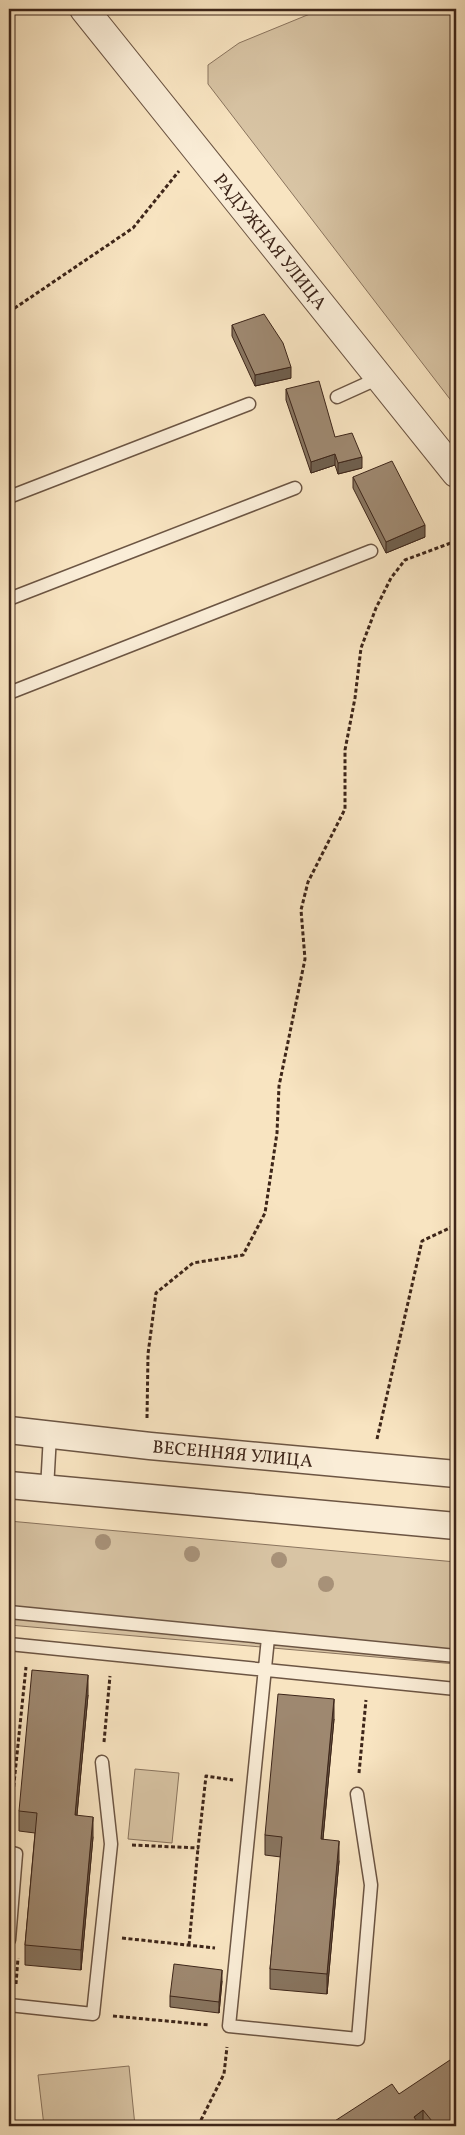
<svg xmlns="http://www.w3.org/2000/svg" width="465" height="2135" font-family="Vollkorn,serif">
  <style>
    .green { fill: #d8c4a4; stroke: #8a745e }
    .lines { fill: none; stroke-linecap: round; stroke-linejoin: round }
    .service-casing { stroke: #6c5543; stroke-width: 15 }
    .minor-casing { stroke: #6c5543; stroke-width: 29 }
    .tertiary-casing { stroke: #6c5543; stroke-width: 30 }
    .path { stroke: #3d2519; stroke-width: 3; stroke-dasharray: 4 2.5; stroke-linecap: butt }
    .service { stroke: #faedd7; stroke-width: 12 }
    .minor { stroke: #faedd7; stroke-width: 26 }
    .tertiary { stroke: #faedd7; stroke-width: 28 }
    .tree { fill: #a79178 }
    .wall { fill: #887560; stroke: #3d2519 }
    .shaded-wall { fill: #6f5f4e; stroke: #3d2519 }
    .building { fill: #9e8870; stroke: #3d2519 }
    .labels { text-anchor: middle; stroke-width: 4; stroke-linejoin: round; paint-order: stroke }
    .street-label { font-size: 18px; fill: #3d2519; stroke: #faedd7 }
  </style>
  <rect width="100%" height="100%" fill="#f8e4c1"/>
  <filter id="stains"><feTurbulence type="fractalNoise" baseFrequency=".004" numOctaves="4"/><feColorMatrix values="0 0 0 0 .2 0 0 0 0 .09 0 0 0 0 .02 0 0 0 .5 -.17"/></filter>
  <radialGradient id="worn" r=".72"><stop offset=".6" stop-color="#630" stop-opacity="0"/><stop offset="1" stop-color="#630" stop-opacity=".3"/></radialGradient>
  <path class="green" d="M322,9H456V407L208,84V65L239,43Z
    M9,1521L456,1562V1664L9,1625Z
    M135,1769L179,1773L172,1843L128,1839Z
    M129,2066L135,2126H44L38,2075Z"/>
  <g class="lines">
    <g class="service-casing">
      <path id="service" d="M337,397L379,378
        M9,497L249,404
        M9,599L295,488
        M9,693L371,551
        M47,1489L50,1435
        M9,1612L456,1656
        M268,1638L229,2026L358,2039L371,1885L357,1794
        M9,1644L456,1689
        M9,1852L16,1854L9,1940
        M9,2005L93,2014L111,1844L102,1762"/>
    </g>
    <g class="minor-casing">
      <g id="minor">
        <path id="s1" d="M9,1430L150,1446L456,1474"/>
        <path d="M9,1485L456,1526"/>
      </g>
    </g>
    <g class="tertiary-casing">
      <g id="tertiary">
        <path id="s2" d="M84,9L456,473"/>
      </g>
    </g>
    <path class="path" d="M9,312L133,228L179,171
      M147,1418L148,1354L156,1293L193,1263L243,1255L265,1213L277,1133L279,1086L305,959L301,910L308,882L345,809V750L355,698L361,648L376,608L391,578L405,560L456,541
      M377,1439L422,1241L456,1225
      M104,1742L110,1676
      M359,1773L366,1700
      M9,1832L26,1667
      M132,1845L198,1848L206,1776L233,1780
      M122,1938L215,1948
      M189,1945L198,1848
      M16,1984L18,1958
      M113,2016L209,2025
      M456,2040L454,2055L456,2058
      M198,2126L224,2074L227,2047"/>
    <use href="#service" class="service"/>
    <use href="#minor" class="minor"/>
    <use href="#tertiary" class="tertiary"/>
  </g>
  <g class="tree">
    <circle cx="103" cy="1542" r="8"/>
    <circle cx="192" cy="1554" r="8"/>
    <circle cx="279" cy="1560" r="8"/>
    <circle cx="326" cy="1584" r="8"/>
  </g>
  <path class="wall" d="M232,325L291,378L255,386L232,336Z
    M286,389L335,437L362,468L338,474L335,465L311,473L286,400Z
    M353,477L425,537L386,553L353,488Z
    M88,1695L77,1815L93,1837L81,1970L25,1965V1945L35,1833L19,1831V1811Z
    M334,1719L323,1839L339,1861L327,1994L270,1989V1969L281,1857L265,1855V1835Z
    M222,1981L219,2013L170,2007V1996Z
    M399,2094L456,2126H327Z"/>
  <path class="shaded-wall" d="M291,367V378L255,386V375Z
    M335,454V465L311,473V462Z
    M362,457V468L338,474V463Z
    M425,525V537L386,553V542Z
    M88,1675V1695L75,1835V1815Z
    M334,1699V1719L321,1859V1839Z
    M93,1817V1837L81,1970V1950Z
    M339,1841V1861L327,1994V1974Z
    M222,1970V1981L219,2013V2002Z
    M423,2110V2126H414V2117Z"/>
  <path class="building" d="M264,314L283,343L291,367L255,375L232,325Z
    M319,381L335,437L352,433L362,457L338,463L335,454L311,462L286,389Z
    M392,461L425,525L386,542L353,477Z
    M32,1670L88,1675L75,1815L93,1817L81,1950L25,1945L37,1813L19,1811Z
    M278,1694L334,1699L321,1839L339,1841L327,1974L270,1969L282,1837L265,1835Z
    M174,1964L222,1970L219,2002L170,1996Z
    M456,2056V2126H436L423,2110L414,2117L420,2126H327L392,2084L399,2094Z"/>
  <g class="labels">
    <g class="street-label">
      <text dy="6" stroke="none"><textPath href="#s2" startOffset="298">РАДУЖНАЯ УЛИЦА</textPath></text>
      <text dy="6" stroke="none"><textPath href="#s1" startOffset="225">ВЕСЕННЯЯ УЛИЦА</textPath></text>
    </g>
  </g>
  <rect width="465" height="2135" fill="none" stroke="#f8e4c1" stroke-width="30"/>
  <rect x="10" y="10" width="445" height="2115" fill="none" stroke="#3d2519" stroke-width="2.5"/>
  <rect x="15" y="15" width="435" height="2105" fill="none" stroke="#3d2519"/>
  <rect width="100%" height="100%" filter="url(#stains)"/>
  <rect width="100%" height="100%" fill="url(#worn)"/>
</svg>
